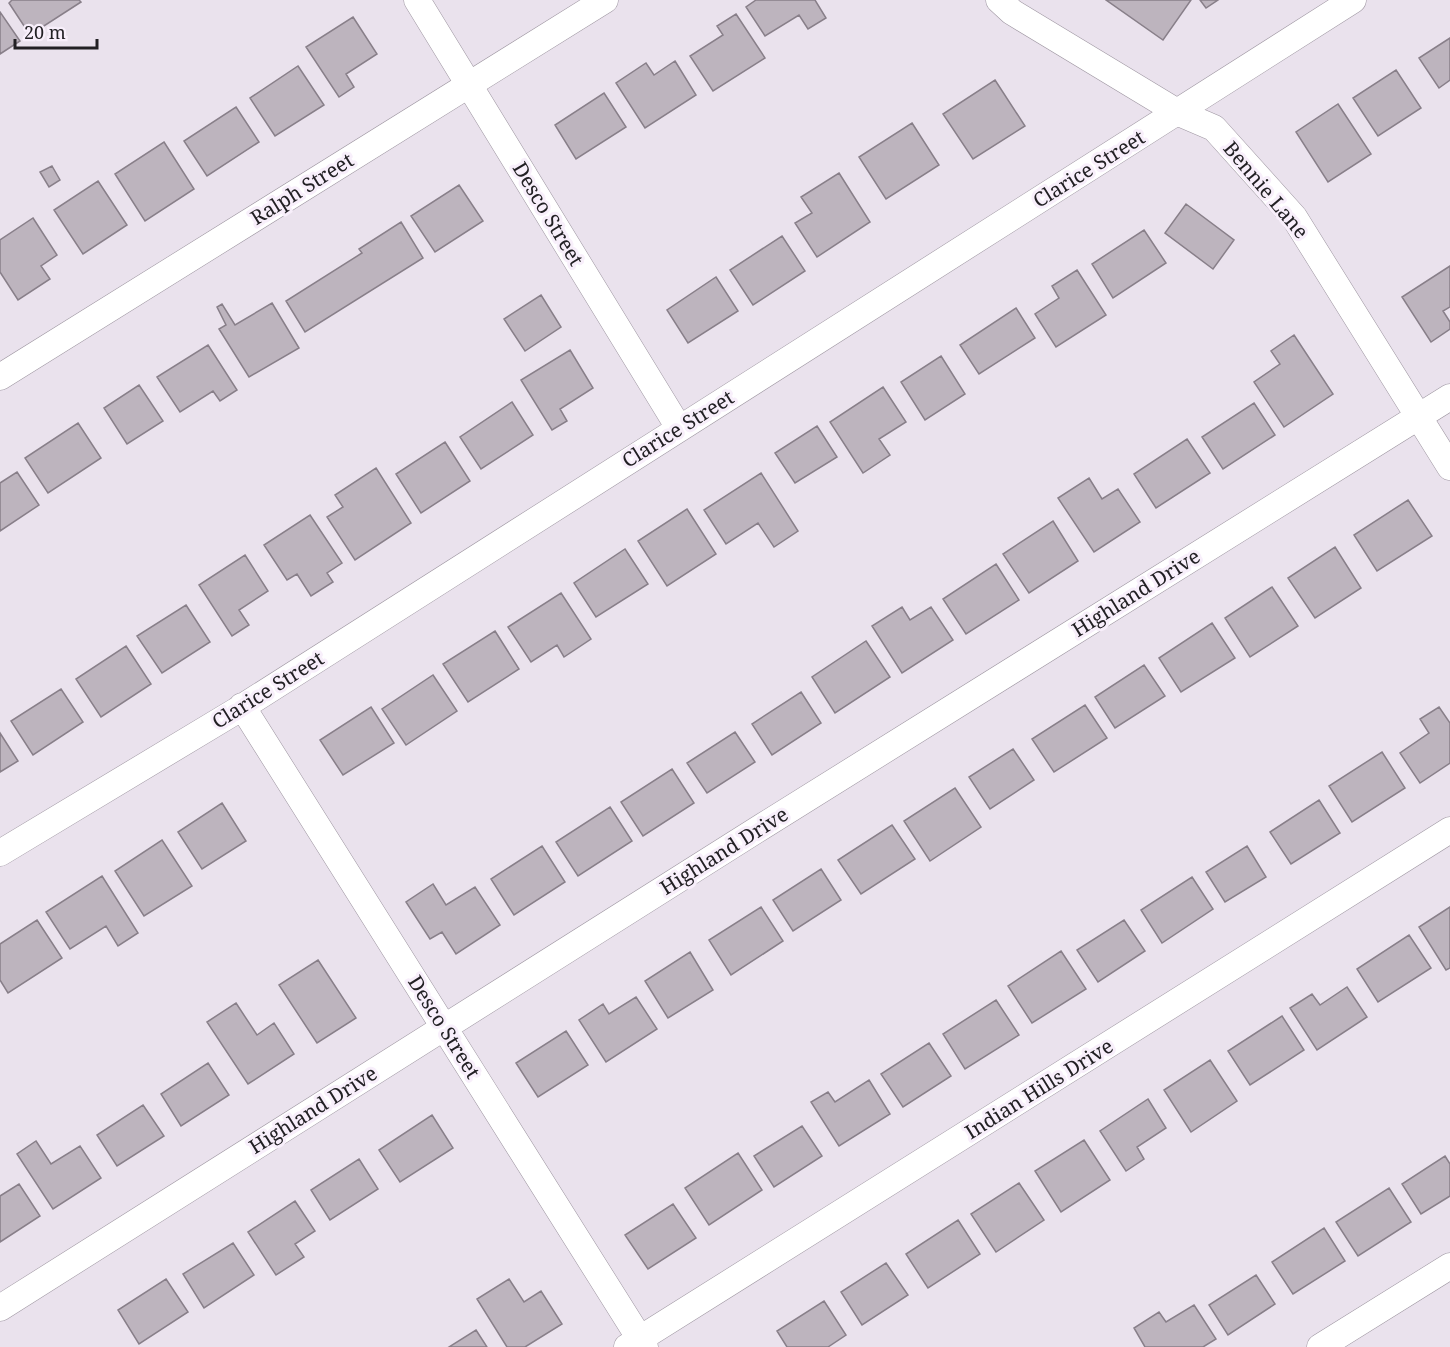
<svg xmlns="http://www.w3.org/2000/svg" width="1450" height="1347" font-family="'Noto Serif',serif">
  <style>
    .building { fill: #bdb4be; stroke: #887f89; stroke-width: 1.5 }
    .lines { fill: none; stroke-linecap: round; stroke-linejoin: round }
    .street-casing { stroke: #9e96a1; stroke-width: 27 }
    .street { stroke: #fff; stroke-width: 26 }
    .labels { text-anchor: middle; stroke-width: 6; stroke-linejoin: round; paint-order: stroke }
    .street-label { font-size: 20px; fill: #222024; stroke: #f8effb }
  </style>
  <rect width="100%" height="100%" fill="#eae2ed"/>
  <path class="building" d="M12,0H79L81,2L30,35L9,3Z
    M756,0H815L826,18L808,29L799,15L765,36L746,7Z
    M1106,0H1191L1163,40Z
    M1200,0H1218L1206,8Z
    M0,12L20,41L0,54Z
    M736,14L765,58L713,91L690,56L723,35L717,26Z
    M353,17L377,54L346,74L354,87L339,97L306,47Z
    M1450,38V80L1439,88L1419,58Z
    M675,61L696,95L645,128L616,83L646,63L654,75Z
    M298,66L324,105L275,136L250,98Z
    M1396,70L1421,108L1378,136L1353,98Z
    M995,80L1025,126L973,159L943,114Z
    M604,93L626,127L576,159L555,125Z
    M1338,104L1371,154L1328,182L1296,132Z
    M236,107L259,142L207,176L184,141Z
    M912,123L939,165L886,199L859,157Z
    M164,142L194,189L145,221L115,174Z
    M52,166L60,180L49,187L40,172Z
    M839,173L870,222L817,257L795,223L812,213L801,197Z
    M98,181L127,225L83,254L54,210Z
    M459,185L483,221L435,252L411,216Z
    M1186,204L1234,240L1213,269L1165,233Z
    M33,218L57,255L41,266L50,279L18,300L0,272V240Z
    M401,222L423,258L305,332L286,301L362,253L359,249Z
    M1144,230L1166,263L1113,298L1092,264Z
    M782,236L805,271L753,305L730,270Z
    M1450,266V307L1443,311L1450,322V329L1431,342L1402,297Z
    M1077,270L1106,315L1056,347L1035,314L1059,298L1052,286Z
    M716,277L738,311L688,343L667,310Z
    M541,295L561,327L525,351L504,319Z
    M272,303L299,348L249,377L219,329L226,325L217,307L222,304L235,325Z
    M1016,308L1035,338L979,374L960,345Z
    M1294,335L1333,394L1284,427L1254,382L1280,364L1271,351Z
    M208,345L237,390L220,401L213,391L180,412L157,377Z
    M570,350L593,388L560,409L567,421L552,430L521,380Z
    M941,356L965,394L925,420L901,382Z
    M139,385L163,421L127,444L104,408Z
    M883,387L906,422L879,439L890,455L863,473L830,422Z
    M512,402L533,435L481,469L460,437Z
    M1254,403L1275,435L1223,469L1202,437Z
    M78,423L101,458L48,493L25,458Z
    M817,426L837,457L795,483L775,453Z
    M1187,439L1210,473L1156,508L1134,474Z
    M445,442L470,481L421,513L396,474Z
    M376,468L411,523L355,560L327,517L343,507L335,495Z
    M17,472L39,505L0,531V483Z
    M761,473L798,531L774,547L758,523L726,544L704,510Z
    M1089,478L1102,499L1118,489L1140,522L1094,552L1058,498Z
    M1408,500L1432,536L1377,571L1354,535Z
    M687,509L716,554L667,586L638,541Z
    M310,515L342,563L327,573L333,582L311,596L297,574L287,580L264,545Z
    M1053,521L1078,561L1029,593L1003,554Z
    M1335,547L1361,588L1315,618L1288,578Z
    M625,549L648,584L596,617L574,583Z
    M245,555L268,591L239,610L249,625L232,636L199,585Z
    M996,564L1019,600L966,634L943,599Z
    M1272,587L1298,626L1250,657L1225,618Z
    M561,593L591,639L564,657L557,645L531,662L508,627Z
    M186,605L210,642L162,673L137,636Z
    M902,607L910,620L931,607L953,640L902,673L872,626Z
    M1212,623L1235,658L1181,692L1159,658Z
    M495,631L519,669L468,702L443,664Z
    M866,641L890,677L835,713L812,677Z
    M126,646L151,684L101,717L76,679Z
    M1144,665L1165,696L1115,728L1095,697Z
    M433,675L457,711L406,745L382,709Z
    M61,689L83,722L33,755L11,721Z
    M801,692L821,723L772,755L752,724Z
    M1085,705L1107,738L1054,772L1032,739Z
    M371,707L394,743L343,775L320,740Z
    M1439,707L1450,723V763L1420,783L1400,753L1429,733L1420,719Z
    M735,732L755,762L707,793L687,763Z
    M0,733L18,761L0,772Z
    M1013,749L1034,780L990,809L969,777Z
    M1382,752L1405,788L1352,822L1329,786Z
    M672,769L694,803L643,836L621,802Z
    M955,788L981,827L930,861L904,821Z
    M1319,800L1340,833L1291,864L1270,832Z
    M222,803L246,841L202,869L178,832Z
    M610,807L632,841L578,876L556,842Z
    M892,825L915,859L861,894L838,860Z
    M162,840L192,886L144,916L115,871Z
    M542,846L565,882L514,915L491,879Z
    M1247,846L1266,877L1225,902L1206,872Z
    M821,869L841,900L793,931L773,900Z
    M102,876L138,933L118,946L106,926L70,949L46,912Z
    M1192,877L1213,909L1162,943L1141,910Z
    M433,884L446,905L475,887L500,925L456,954L442,932L430,939L406,902Z
    M761,907L783,941L731,975L709,940Z
    M1450,907V968L1446,970L1419,927Z
    M37,920L62,958L8,993L0,980V944Z
    M1124,920L1145,951L1098,982L1077,950Z
    M1409,935L1431,968L1378,1002L1357,969Z
    M1061,951L1086,989L1032,1023L1008,986Z
    M690,952L713,990L668,1018L645,981Z
    M318,960L356,1018L317,1043L279,985Z
    M1347,987L1367,1017L1317,1050L1290,1008L1312,994L1320,1005Z
    M636,997L657,1029L606,1062L579,1020L603,1004L609,1014Z
    M996,1000L1019,1035L965,1069L943,1034Z
    M236,1003L257,1035L274,1023L294,1054L248,1084L207,1022Z
    M1282,1016L1304,1050L1250,1085L1228,1051Z
    M566,1031L588,1065L538,1097L516,1063Z
    M929,1043L951,1076L903,1107L881,1074Z
    M1210,1060L1237,1101L1191,1132L1164,1090Z
    M208,1063L229,1095L181,1126L161,1094Z
    M869,1080L890,1114L839,1146L811,1102L828,1092L835,1102Z
    M1148,1099L1166,1128L1137,1147L1144,1159L1126,1171L1100,1131Z
    M143,1105L164,1136L117,1166L97,1135Z
    M432,1115L453,1148L400,1182L379,1150Z
    M802,1126L822,1156L774,1187L754,1156Z
    M1084,1140L1110,1180L1061,1212L1035,1171Z
    M36,1141L51,1164L80,1146L101,1178L53,1209L17,1154Z
    M738,1153L762,1190L709,1225L685,1188Z
    M1445,1156L1450,1164V1196L1421,1214L1402,1184Z
    M359,1159L378,1189L330,1220L311,1190Z
    M1019,1183L1044,1220L996,1252L971,1214Z
    M19,1184L40,1216L0,1242V1196Z
    M1389,1188L1411,1222L1358,1256L1336,1222Z
    M295,1201L315,1231L295,1244L304,1257L276,1275L248,1232Z
    M673,1204L696,1238L648,1269L625,1235Z
    M958,1220L980,1254L928,1288L906,1254Z
    M1324,1228L1345,1261L1293,1294L1272,1262Z
    M233,1243L254,1275L204,1308L183,1274Z
    M886,1263L908,1295L862,1325L841,1292Z
    M1256,1275L1275,1304L1228,1335L1209,1305Z
    M166,1279L188,1312L139,1344L118,1310Z
    M509,1279L524,1302L541,1291L562,1324L525,1347H507L477,1299Z
    M824,1301L846,1335L828,1347H787L777,1331Z
    M1194,1305L1216,1339L1203,1347H1145L1134,1328L1159,1312L1166,1322Z
    M476,1330L487,1347H449Z"/>
  <g class="lines">
    <g class="street-casing">
      <path id="street" d="M417,0L679,428
        M999,0L1012,12L1179,113L1214,128L1294,217L1450,467
        M0,377L605,0
        M242,706L645,1347
        M0,853L236,711L1353,0
        M0,1308L763,826L1450,397
        M627,1347L1450,830
        M1320,1347L1450,1266"/>
    </g>
    <use href="#street" class="street"/>
  </g>
  <g class="labels">
    <g class="street-label">
      <text transform="translate(1089 169) rotate(-32)" y="7">Clarice Street</text>
      <text transform="translate(302 189) rotate(-32)" y="7">Ralph Street</text>
      <text transform="translate(1266 190) rotate(50)" y="7">Bennie Lane</text>
      <text transform="translate(548 214) rotate(59)" y="7">Desco Street</text>
      <text transform="translate(678 429) rotate(-32)" y="7">Clarice Street</text>
      <text transform="translate(1136 593) rotate(-32)" y="7">Highland Drive</text>
      <text transform="translate(268 690) rotate(-32)" y="7">Clarice Street</text>
      <text transform="translate(724 851) rotate(-32)" y="7">Highland Drive</text>
      <text transform="translate(444 1027) rotate(58)" y="7">Desco Street</text>
      <text transform="translate(1039 1089) rotate(-32)" y="7">Indian Hills Drive</text>
      <text transform="translate(313 1110) rotate(-32)" y="7">Highland Drive</text>
    </g>
  </g>
  <path d="M15 39v9h82v-9" fill="none" stroke="#222024" stroke-width="3"/>
  <text x="24" y="39" font-size="18" fill="#222024" stroke="#f8effb" stroke-width="4.5" paint-order="stroke">20 m</text>
</svg>
